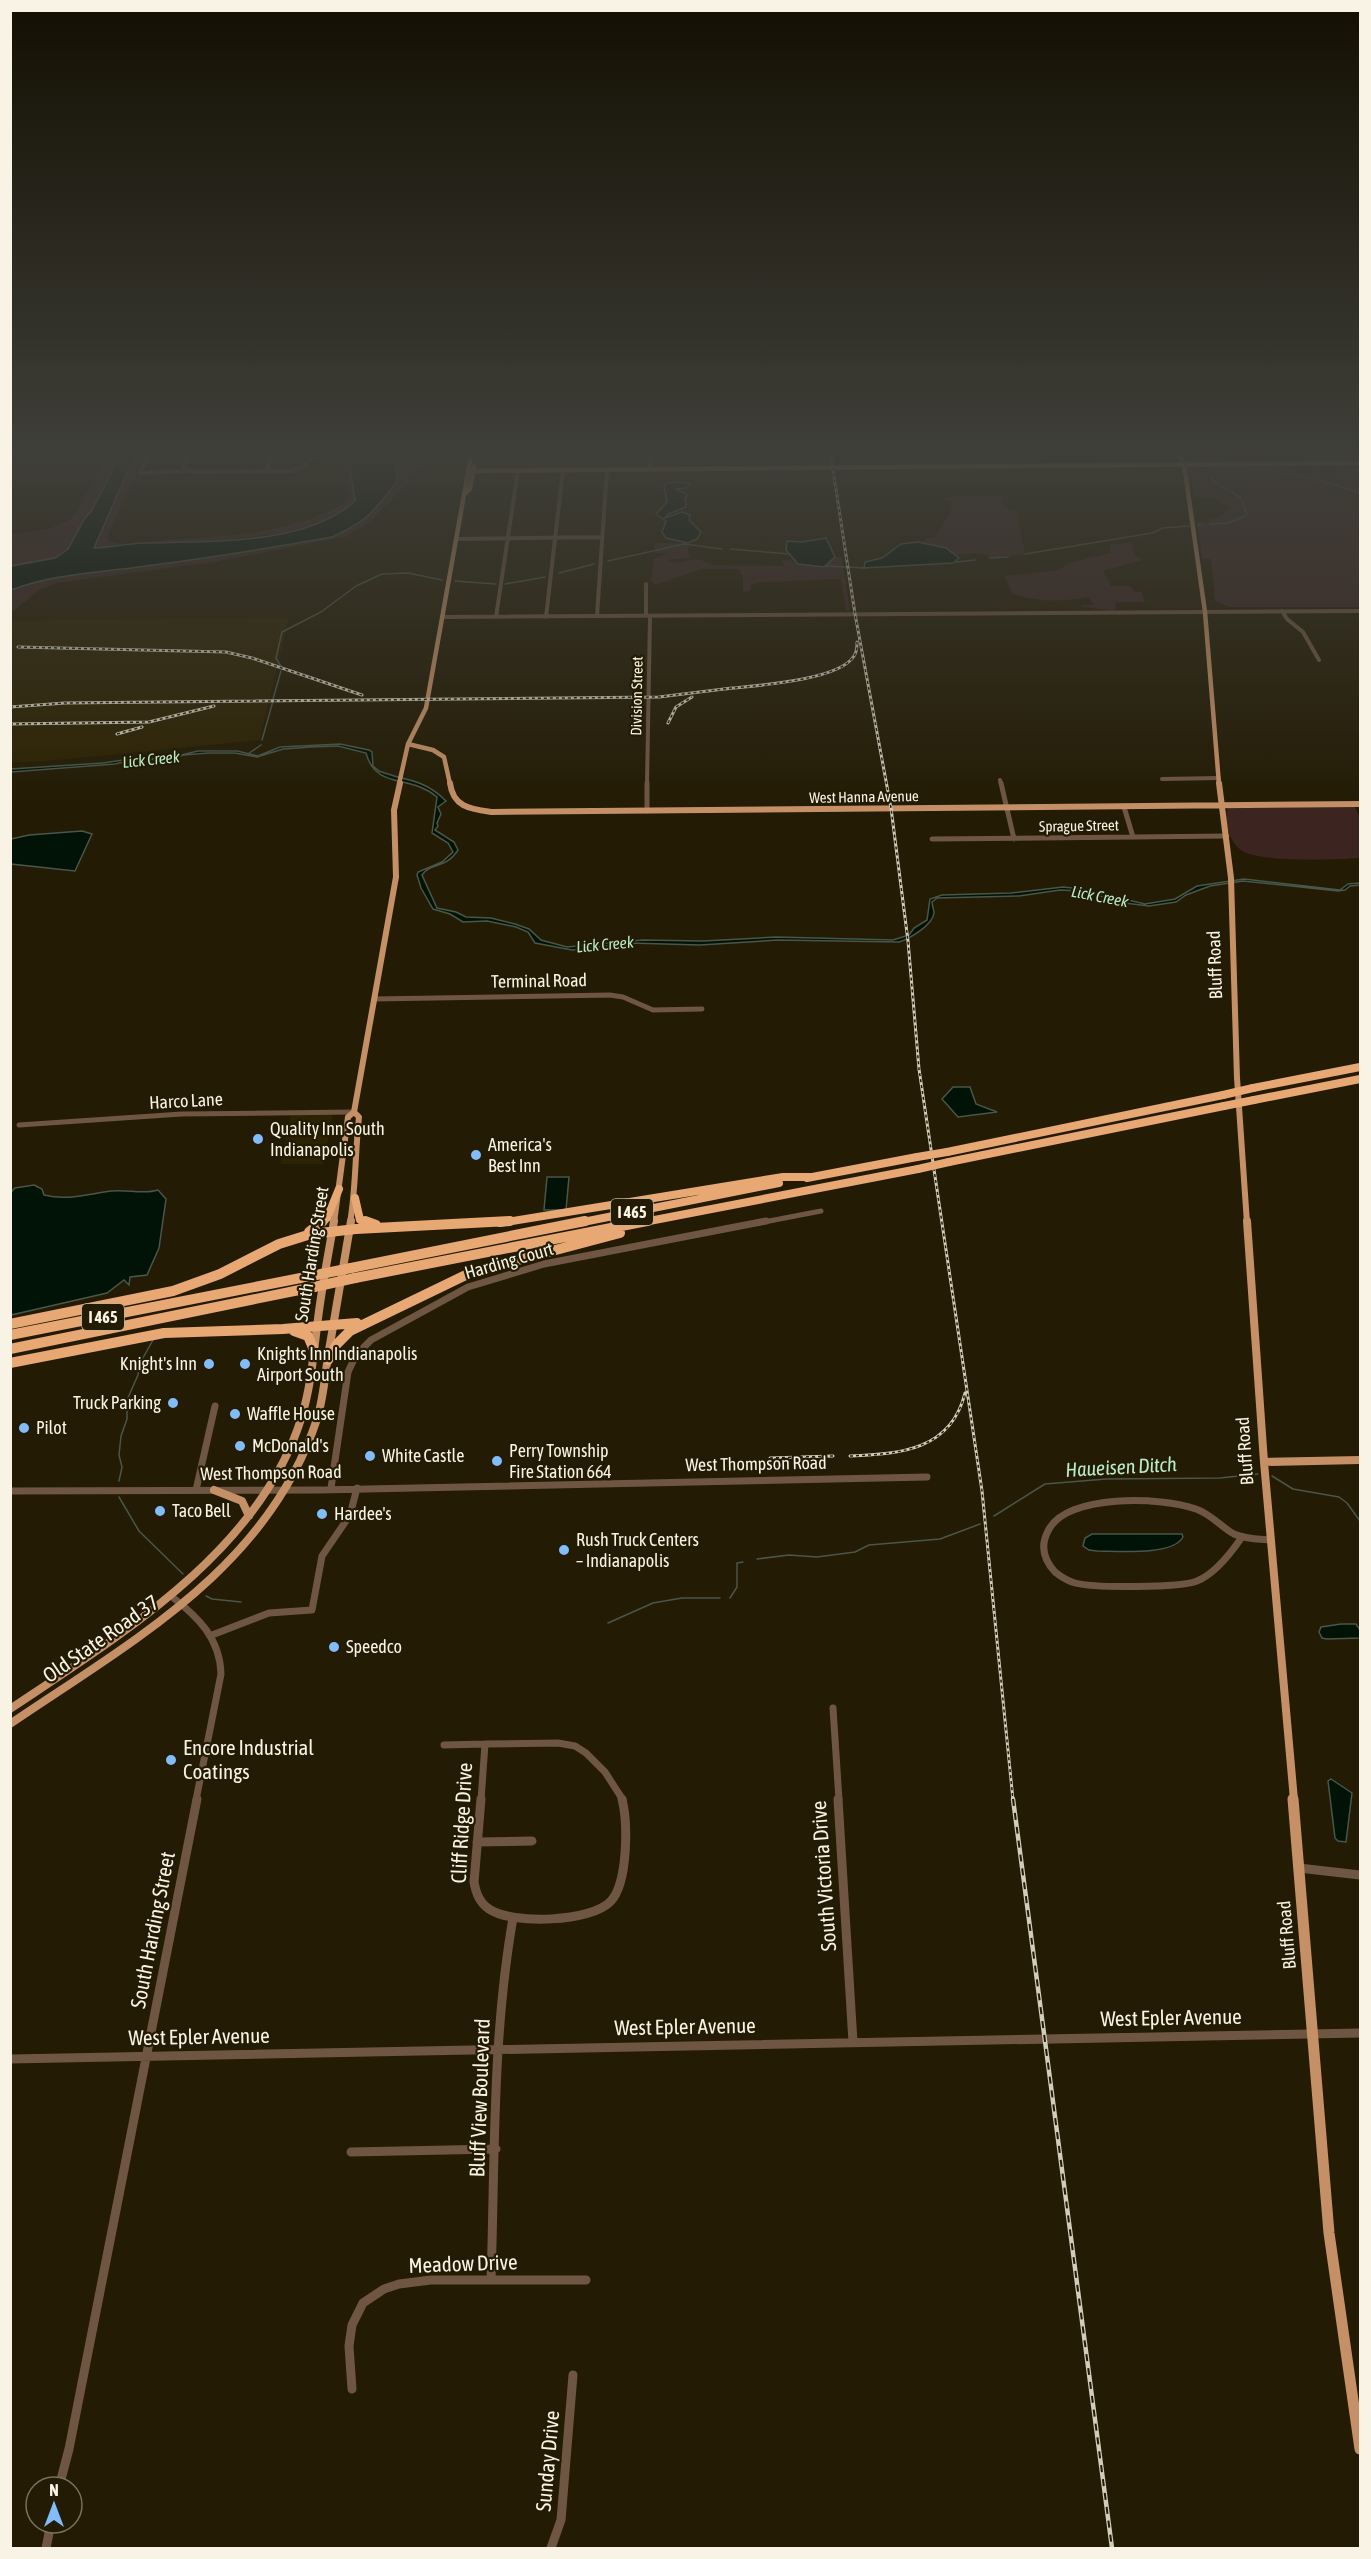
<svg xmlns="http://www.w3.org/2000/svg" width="1371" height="2559" font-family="'Asap Condensed',sans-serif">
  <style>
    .built { fill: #2d2202 }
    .green { fill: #3c2421 }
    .water { fill: #001306; stroke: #4a5649; stroke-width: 1.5 }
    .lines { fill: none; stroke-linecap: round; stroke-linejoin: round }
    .stream { stroke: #4a5649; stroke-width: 1.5 }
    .minor-far3 { stroke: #6f5642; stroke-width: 4 }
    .minor-far2 { stroke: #6f5642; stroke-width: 5 }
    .minor-far1 { stroke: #6f5642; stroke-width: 7 }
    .minor { stroke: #6f5642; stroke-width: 9 }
    .major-far3 { stroke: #c59066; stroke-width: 4.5 }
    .major-far2 { stroke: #c59066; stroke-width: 6 }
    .major-far1 { stroke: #c59066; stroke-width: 8 }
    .major { stroke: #c59066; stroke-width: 11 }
    .highway-far1 { stroke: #e7a874; stroke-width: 8 }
    .highway { stroke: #e7a874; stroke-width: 10 }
    .rail-far1-casing { stroke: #d2ccbc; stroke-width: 3 }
    .rail-casing { stroke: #d2ccbc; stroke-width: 4.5 }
    .rail-far1 { stroke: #231b03; stroke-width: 1.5; stroke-dasharray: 3; stroke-linecap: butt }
    .rail { stroke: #231b03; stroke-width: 2; stroke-dasharray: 7; stroke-linecap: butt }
    .highway-bridge-far1 { stroke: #e7a874; stroke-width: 8 }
    .highway-bridge { stroke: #e7a874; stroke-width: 10 }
    .poi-dot { fill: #82bcfa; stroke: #231b03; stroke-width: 2 }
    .labels { text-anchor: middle; stroke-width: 4.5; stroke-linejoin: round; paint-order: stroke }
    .far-street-label { font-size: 15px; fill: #f8f3e4; stroke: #231b03 }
    .far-water-label { font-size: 16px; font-style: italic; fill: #b9ecc9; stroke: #231b03 }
    .shield { fill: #231b03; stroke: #b8b2a0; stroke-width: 1.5 }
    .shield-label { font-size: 16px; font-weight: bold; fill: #f8f3e4 }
    .street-label { font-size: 18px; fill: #f8f3e4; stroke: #231b03 }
    .poi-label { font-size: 18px; fill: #f8f3e4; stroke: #231b03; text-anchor: start }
    .water-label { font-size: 20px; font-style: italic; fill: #b9ecc9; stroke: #231b03 }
    .near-street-label { font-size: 21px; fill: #f8f3e4; stroke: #231b03 }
    .near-poi-label { font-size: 21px; fill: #f8f3e4; stroke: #231b03; text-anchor: start }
  </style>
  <rect width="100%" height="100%" fill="#231b03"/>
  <path class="built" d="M1180,450H1261L1269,463H1186Z
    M289,617L260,740L36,762H11V621Z
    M291,1115H333L323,1164H280Z"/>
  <path class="green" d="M111,450H123L91,512L85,518L73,542L68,549L55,558L11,566V535L48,529L72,519Z
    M137,450H146L107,537L109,541L119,544L94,548Z
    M338,450H348L356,501L343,512L324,522L276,534L193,543L144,542C206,536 278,538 335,508C341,505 346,504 349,498Z
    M389,450H469L467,463L426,464L371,521L345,537L214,562L56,583L39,590L11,613V590L35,581L97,570L143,567L282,546L387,494L397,482L396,464Z
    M1360,465V607H1229L1215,601L1211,559L1202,558L1197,522L1208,523L1209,519C1226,517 1221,515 1231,506L1219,503L1216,498L1195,497L1190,471L1212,470L1209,466H1285L1293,471L1310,474L1311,466H1318L1323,475C1334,475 1336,474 1343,466Z
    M1008,496L1001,499L1002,507L1017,512L1025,554L990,558V556L976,553L955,555L946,548L924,543V539L935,537L951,512V501L943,499L944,497Z
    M1132,542L1134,554L1142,560L1103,571L1111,586H1130L1134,591L1141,592L1145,602H1116L1115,611L1083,607L1082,605H1094L1088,597C1063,602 1037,602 1013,594L1004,576L1059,570L1069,563L1111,553L1109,545Z
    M654,543H688L691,547L687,548L690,558L667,560L676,563L698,559L712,565L784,566L781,559L824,567L835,557H842L850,611H846L841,579L764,582L752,584L750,591L743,592V579L739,569H702L655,585L651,580L654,559L668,553H655Z
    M1354,805L1360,818V858C1335,860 1265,862 1244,852C1230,845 1223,822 1228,808Z"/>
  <path class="water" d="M123,450H137L94,548C111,547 127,544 144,543C209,541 305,546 355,501L348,450H389L396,464L397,482C372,512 370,520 332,537C270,548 208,558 146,566C98,573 57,573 11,590V566L55,558L68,549L85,518L91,512Z
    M680,482L691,484L686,488L676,489L688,495L685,498L686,507L668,514L665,518L682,512L690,515L689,520L701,532L697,539L688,543L666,538L662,532L666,521L656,514L667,502L664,487L666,483Z
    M826,538L835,557L824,567L798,564L786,550L787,541L801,542Z
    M918,542L946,548L959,558L953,563L864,568L865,562L882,558L901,544Z
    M340,744L369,750L372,752L373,766L379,771C407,782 423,778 446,801L438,807L441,814L437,823L438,826L435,830L454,842L458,850C445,870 431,862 422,875L437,908L456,912L466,917L491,918L515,924L529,929L541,940L567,947L643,940L703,941L776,937L893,940L909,935L914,928L927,920L930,899L942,895L1011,893L1063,887L1081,889L1145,904L1175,899L1197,886L1244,879L1340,890L1348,884L1360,883V885L1350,886L1345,890L1338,891L1243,881L1210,886L1186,895L1176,902L1149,906L1125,903L1082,891L1060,890L1019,896L937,898L932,902C932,906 934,909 934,913C933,925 909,939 899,942L778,940L700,945L630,943L572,950L535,943L528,932L516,927L487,921L463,922L450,914L433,909L421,888L417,875L418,872L442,862L453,852L448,843L432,833L437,797C410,774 376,790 366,753L338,746L311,747L283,749L257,757L235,753H208L184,755L167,760L137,759L115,764L11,772V769L103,763L137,758L164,759L198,751H237L258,756L280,747Z
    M82,831L92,834L75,871L11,864V839L29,835Z
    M953,1087H970L976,1104L997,1112L958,1117L942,1099Z
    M547,1177H569L566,1210H544Z
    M34,1185L42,1189L44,1195C68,1201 88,1194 111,1191C127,1189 143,1195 158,1190L166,1199L159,1248L147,1275L130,1277L129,1285L124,1280L107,1293L11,1315V1192L15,1188Z
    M1092,1534H1182L1183,1537C1173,1556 1116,1551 1097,1551L1089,1550L1083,1546L1085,1538Z
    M1341,1624H1356L1360,1630V1638L1327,1639L1322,1638L1319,1632L1321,1627Z
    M1331,1779L1352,1793L1346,1842L1338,1841L1335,1838L1328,1781Z"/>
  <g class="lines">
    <path class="stream" d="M1217,473L1220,469C1264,463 1318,479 1360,493
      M1210,524L1228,523L1247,515L1241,498L1211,479L1215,474
      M1198,525H1201
      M730,549L790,554
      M1025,554L1152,533L1163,528L1189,526
      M989,558L1008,557
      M608,561L684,544L722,549
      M956,562L975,560
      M826,566L866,568
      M559,573L594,564
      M455,581L496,584
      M505,584L545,577
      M282,668L276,658L282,632L321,612L356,586L382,574L408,573L442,580
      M273,699L281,671
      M262,740L273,701
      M248,754L261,745
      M1272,1476L1293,1489L1339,1497L1347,1503L1360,1521
      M119,1481L122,1467L119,1455L121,1436L127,1419V1400L138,1375L139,1365L153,1340
      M119,1497L139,1531L183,1574
      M994,1516L1045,1484L1106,1479L1220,1478L1258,1474
      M757,1559L789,1555L817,1557L855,1552L869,1545L940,1539L980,1524
      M206,1596L212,1599L241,1602
      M730,1598L737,1587V1563L743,1562
      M608,1623L653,1603L682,1598H720"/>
    <path class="minor-far3" d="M150,450L140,473L186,471
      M190,450L183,468L193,472L291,471L303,467L319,450
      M650,452V469
      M266,472L273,450
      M457,539L602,537
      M646,584V614L650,617L647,784
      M1282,611L1287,619L1303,632L1319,660
      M597,616L607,469
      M442,617L1360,611
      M496,617L518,470
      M546,617L563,470
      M1162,779L1219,778
      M1000,780L1001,784"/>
    <path class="minor-far2" d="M1001,783L1014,839
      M1124,807L1133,837
      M647,811V783
      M932,839L1227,836
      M374,999L610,995L623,997L653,1010L702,1009
      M19,1125L182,1114L354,1112
      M759,1223L821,1211"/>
    <path class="minor-far1" d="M331,1488L348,1372L356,1355L371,1340L468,1287L544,1264L766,1221
      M196,1490L215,1406
      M10,1491L319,1490L927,1477
      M1242,1537C1231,1553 1215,1574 1197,1581C1180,1588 1093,1588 1075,1583C1068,1581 1060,1576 1055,1572C1044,1560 1040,1546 1048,1531C1066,1493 1162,1497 1196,1509C1211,1514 1221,1527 1234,1534C1245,1539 1258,1539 1270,1540
      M171,1596C198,1617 220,1638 221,1674L196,1800
      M212,1635L269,1613L312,1610L322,1556L350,1515L357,1488
      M833,1708L839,1800
      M485,1744L558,1743L575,1746L586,1753L605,1772L623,1800
      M444,1745L485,1744
      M481,1800L485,1744"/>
    <path class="minor" d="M481,1799L474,1882C476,1893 479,1902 489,1909C512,1925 592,1922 611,1901C628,1882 628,1823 622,1799
      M838,1799L853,2042
      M477,1842L532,1841
      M1299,1868L1360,1875
      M10,2059L1360,2033
      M351,2152L496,2149
      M491,2280C495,2160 492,2037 513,1918
      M352,2389L349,2346L352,2325L363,2303L384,2289L399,2284L431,2280H586
      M59,2487L69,2449L197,1799
      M46,2548L51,2523
      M551,2548L561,2520L573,2375"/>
    <path class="major-far3" d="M1177,450L1184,464L1205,612L1219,784
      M468,471L1360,463
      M466,493L470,489L474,466
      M408,744L433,750L444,757L450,784
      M399,784L408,744L426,708L472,450"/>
    <path class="major-far2" d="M450,783C453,807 470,809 491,812L1360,804
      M1219,783L1231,878L1237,1078L1247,1223
      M334,1223L348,1117L354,1112L396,877L394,810L400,783
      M350,1223C356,1188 355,1153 359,1117L354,1112"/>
    <path class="major-far1" d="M1247,1221L1264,1462L1294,1800
      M1264,1462L1360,1460
      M214,1490L242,1501L249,1516
      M10,1709C119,1636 259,1552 301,1419C312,1384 314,1347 319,1311C323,1281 329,1251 334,1221
      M10,1724C132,1641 268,1568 317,1419C323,1400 325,1377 328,1356C336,1311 343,1266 351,1221"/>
    <path class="major" d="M1293,1799L1329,2233L1360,2449"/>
    <path class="highway-far1" d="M1253,1088L1360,1067
      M1254,1100L1360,1079
      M947,1152L1223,1095
      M949,1162L1224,1106
      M807,1178L917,1157
      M355,1198L360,1220L369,1223
      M321,1223L327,1218L339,1189
      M500,1223L783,1177H811
      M578,1223L779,1183
      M639,1223L918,1169"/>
    <path class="highway" d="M365,1221L376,1225
      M309,1232L323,1221
      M351,1268L585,1221
      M355,1278L647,1221
      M10,1324L173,1291L220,1274L279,1244L311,1234L356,1229L510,1221
      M294,1331L308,1336L314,1350
      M10,1335L316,1275
      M10,1349L314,1287
      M328,1360L337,1344L350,1331L472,1272L620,1233
      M10,1363L164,1333L283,1329L357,1323"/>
    <g class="rail-far1-casing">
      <path id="rail-far1" d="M830,450L855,614L891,808L908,941L919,1069L982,1491L1013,1800
        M18,647L226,652L252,658L362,695
        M723,689C752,686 839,681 854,656C857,652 857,647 857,642
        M10,707L65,703L659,697L732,688
        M668,723L676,707L692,697
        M10,724L149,722L214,706
        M117,734L142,727
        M850,1456C901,1454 951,1450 965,1393
        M770,1458L833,1456"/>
    </g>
    <g class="rail-casing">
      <path id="rail" d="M1013,1799L1112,2548"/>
    </g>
    <use href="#rail-far1" class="rail-far1"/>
    <use href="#rail" class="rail"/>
    <path class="highway-bridge-far1" d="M1223,1095L1253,1088
      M1224,1106L1254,1100
      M917,1157L947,1152
      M918,1169L949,1162"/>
    <path class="highway-bridge" d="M316,1275L351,1268
      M314,1287L355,1278"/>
  </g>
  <linearGradient id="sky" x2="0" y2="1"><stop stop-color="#130f02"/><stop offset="0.56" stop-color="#3f3f39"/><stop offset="1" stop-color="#3f3f39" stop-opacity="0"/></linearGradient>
  <rect width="1371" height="809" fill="url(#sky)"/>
  <g class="poi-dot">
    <circle cx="258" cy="1139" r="6"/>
    <circle cx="476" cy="1155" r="6"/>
    <circle cx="209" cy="1364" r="6"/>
    <circle cx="245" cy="1364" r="6"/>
    <circle cx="173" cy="1403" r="6"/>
    <circle cx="235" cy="1414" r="6"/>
    <circle cx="24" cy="1428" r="6"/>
    <circle cx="240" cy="1446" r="6"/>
    <circle cx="370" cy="1456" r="6"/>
    <circle cx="497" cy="1461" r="6"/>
    <circle cx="160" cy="1511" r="6"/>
    <circle cx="322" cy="1514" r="6"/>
    <circle cx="564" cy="1550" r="6"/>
    <circle cx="334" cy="1647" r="6"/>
    <circle cx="171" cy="1760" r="6"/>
  </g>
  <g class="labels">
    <g class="far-street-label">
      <text transform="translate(637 696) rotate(-89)" y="5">Division Street</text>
      <text transform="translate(864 797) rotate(-1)" y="5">West Hanna Avenue</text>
      <text transform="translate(1079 826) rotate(-1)" y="5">Sprague Street</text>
    </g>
    <g class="far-water-label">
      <text transform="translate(151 759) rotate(-6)" y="6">Lick Creek</text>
      <text transform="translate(1100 896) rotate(11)" y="6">Lick Creek</text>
      <text transform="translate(605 944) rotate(-5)" y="6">Lick Creek</text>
    </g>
    <g class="shield">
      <rect x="611" y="1199" width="42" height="26" rx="4.5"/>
      <rect x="82" y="1304" width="42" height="26" rx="4.5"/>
    </g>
    <g class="shield-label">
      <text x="632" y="1218">I 465</text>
      <text x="103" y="1323">I 465</text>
    </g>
    <g class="street-label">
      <text transform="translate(1215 965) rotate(-92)" y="6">Bluff Road</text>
      <text transform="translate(539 981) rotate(-1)" y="6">Terminal Road</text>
      <text transform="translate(186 1101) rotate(-3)" y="6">Harco Lane</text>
      <text transform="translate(312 1254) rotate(-81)" y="6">South Harding Street</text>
      <text transform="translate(509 1261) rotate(-16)" y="6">Harding Court</text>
      <text transform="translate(1245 1451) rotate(-94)" y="6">Bluff Road</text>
      <text transform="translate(756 1464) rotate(-1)" y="6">West Thompson Road</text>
      <text transform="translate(271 1473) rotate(-1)" y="6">West Thompson Road</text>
      <text transform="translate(1287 1935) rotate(-95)" y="6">Bluff Road</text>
    </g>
    <g class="poi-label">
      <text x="270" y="1135">Quality Inn South<tspan x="270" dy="21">Indianapolis</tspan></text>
      <text x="488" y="1151">America's<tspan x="488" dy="21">Best Inn</tspan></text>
      <text x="257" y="1360">Knights Inn Indianapolis<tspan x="257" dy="21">Airport South</tspan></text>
      <text x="197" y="1370" text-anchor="end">Knight's Inn</text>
      <text x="161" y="1409" text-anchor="end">Truck Parking</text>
      <text x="247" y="1420">Waffle House</text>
      <text x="36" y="1434">Pilot</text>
      <text x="252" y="1452">McDonald's</text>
      <text x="509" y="1457">Perry Township<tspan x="509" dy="21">Fire Station 664</tspan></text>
      <text x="382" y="1462">White Castle</text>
      <text x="172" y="1517">Taco Bell</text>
      <text x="334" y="1520">Hardee's</text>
      <text x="576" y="1546">Rush Truck Centers<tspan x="576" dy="21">– Indianapolis</tspan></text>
      <text x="346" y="1653">Speedco</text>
    </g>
    <g class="water-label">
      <text transform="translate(1121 1467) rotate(-3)" y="7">Haueisen Ditch</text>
    </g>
    <g class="near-street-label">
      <text transform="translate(101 1639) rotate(-35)" y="7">Old State Road 37</text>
      <text transform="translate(462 1823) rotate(-87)" y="7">Cliff Ridge Drive</text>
      <text transform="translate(824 1876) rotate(-94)" y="7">South Victoria Drive</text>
      <text transform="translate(153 1930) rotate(-79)" y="7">South Harding Street</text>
      <text transform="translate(1171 2018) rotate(-1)" y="7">West Epler Avenue</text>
      <text transform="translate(685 2027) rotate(-1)" y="7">West Epler Avenue</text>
      <text transform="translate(199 2037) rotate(-1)" y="7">West Epler Avenue</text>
      <text transform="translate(480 2098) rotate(-88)" y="7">Bluff View Boulevard</text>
      <text transform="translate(463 2264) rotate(-2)" y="7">Meadow Drive</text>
      <text transform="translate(548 2461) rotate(-85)" y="7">Sunday Drive</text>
    </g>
    <g class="near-poi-label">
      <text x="183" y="1755">Encore Industrial<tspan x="183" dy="24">Coatings</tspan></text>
    </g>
  </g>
  <rect width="1371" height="2559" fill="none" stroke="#f8f3e4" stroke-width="24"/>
  <g transform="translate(54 2505)"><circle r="28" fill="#231b03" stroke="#78715d" stroke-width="1.5"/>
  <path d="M0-4.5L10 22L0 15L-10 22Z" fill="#82bcfa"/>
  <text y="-9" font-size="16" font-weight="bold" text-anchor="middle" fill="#f8f3e4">N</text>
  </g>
</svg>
